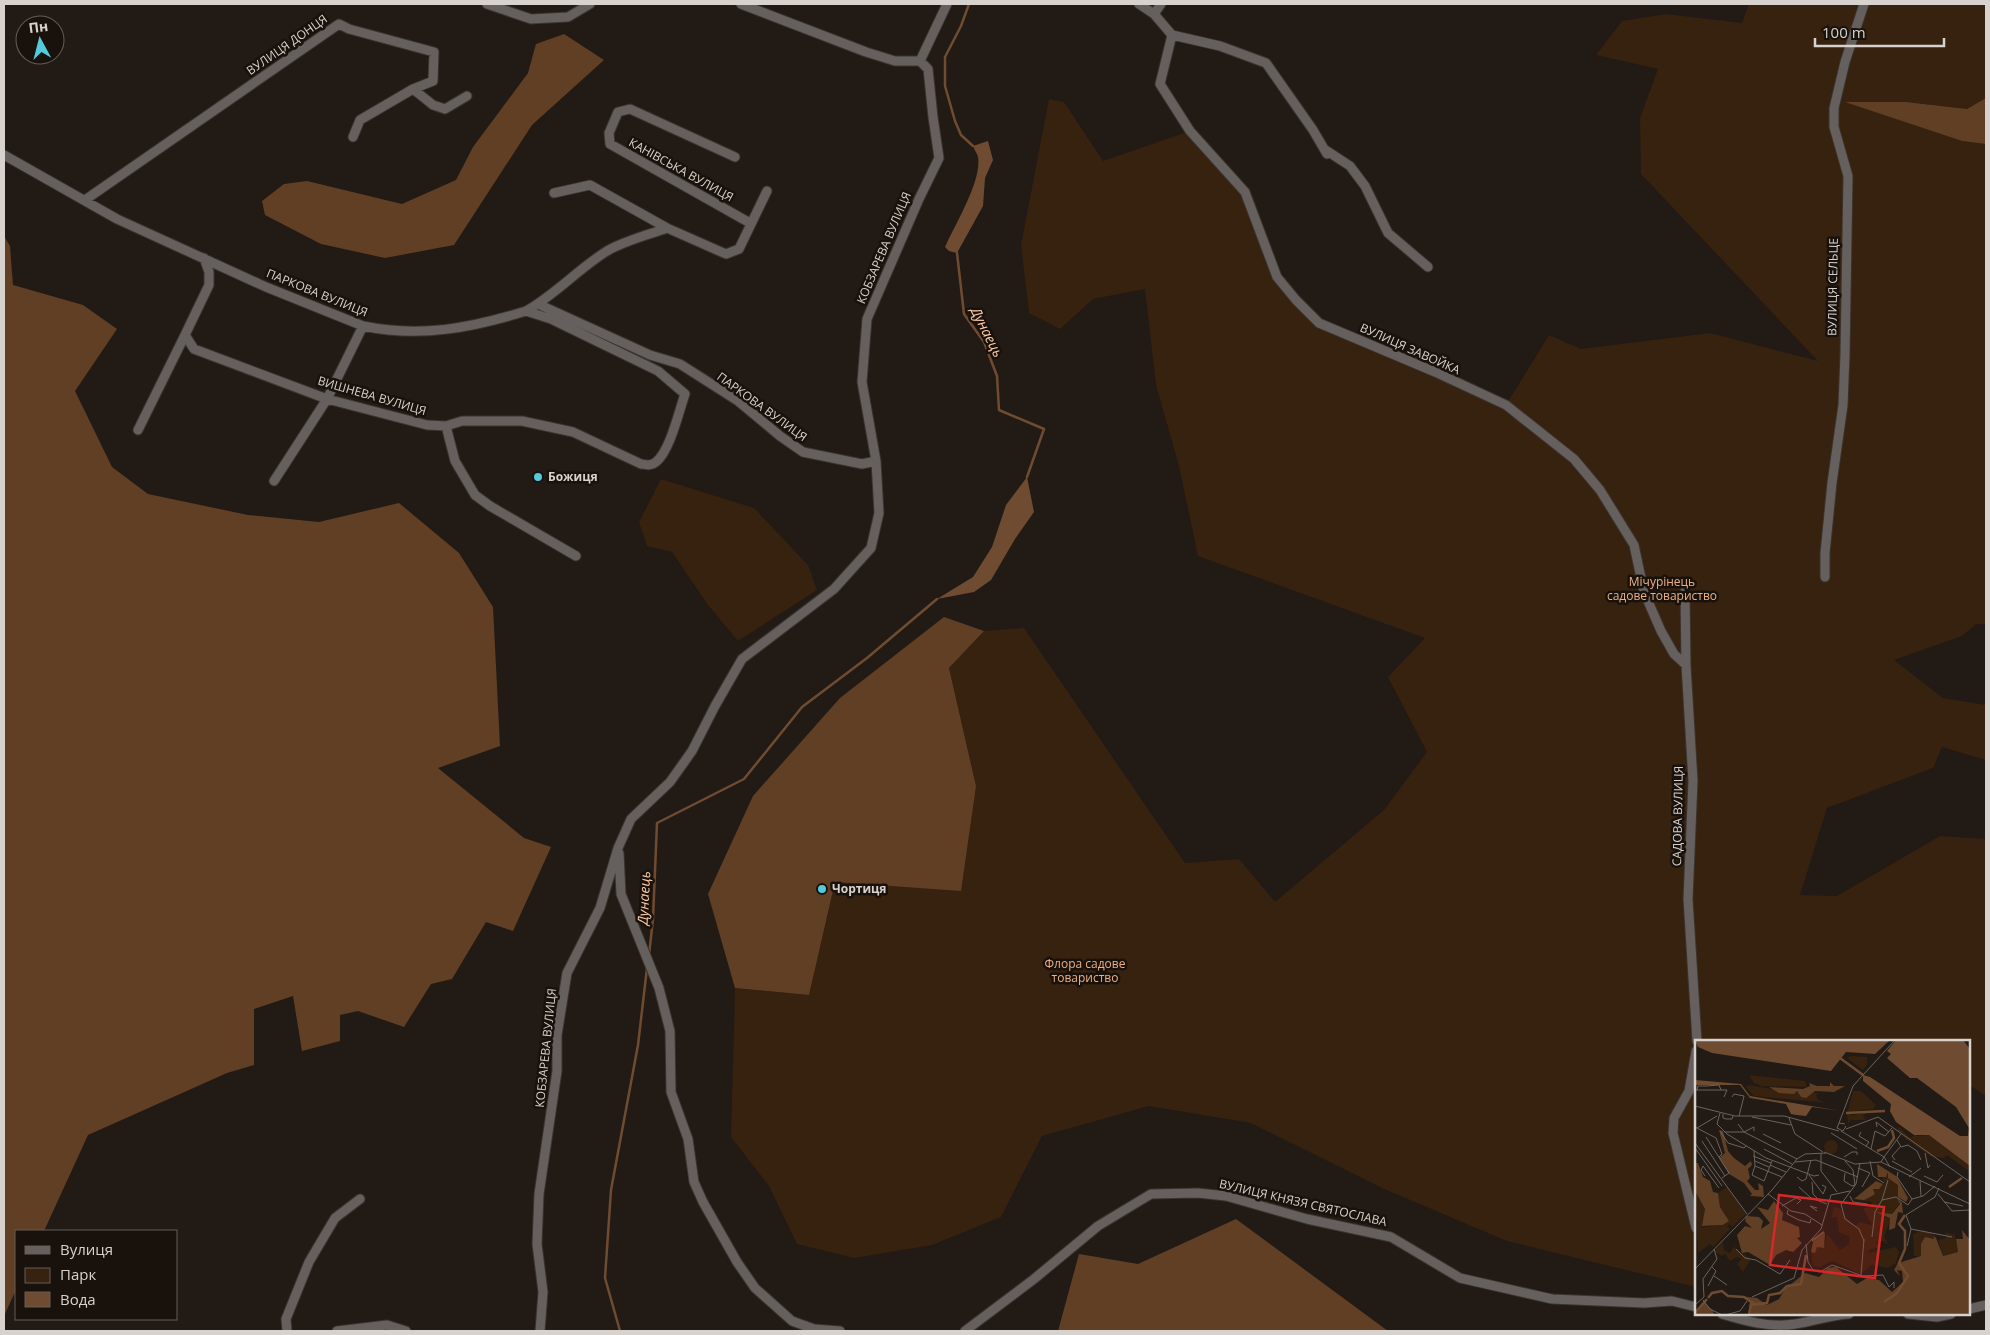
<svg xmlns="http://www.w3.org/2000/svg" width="1990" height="1335" font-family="'Open Sans',sans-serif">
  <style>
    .green { fill: #37210f }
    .forest { fill: #613f24 }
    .water { fill: #6f4c31 }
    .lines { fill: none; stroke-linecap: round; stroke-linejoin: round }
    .stream { stroke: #6f4c31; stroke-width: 2.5 }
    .street-casing { stroke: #3b342e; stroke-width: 11 }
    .street { stroke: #65605d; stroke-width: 9 }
    .poi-dot { fill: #54cadd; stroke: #19110b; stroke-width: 2 }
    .labels { text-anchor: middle; stroke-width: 5; stroke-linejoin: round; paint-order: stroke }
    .street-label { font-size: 12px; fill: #d7d2cd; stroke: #19110b }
    .poi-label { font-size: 12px; font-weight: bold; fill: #d7d2cd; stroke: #19110b; text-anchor: start }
    .park-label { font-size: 12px; fill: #ecb082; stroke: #19110b }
    .water-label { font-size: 14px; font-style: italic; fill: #fdcca7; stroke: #19110b }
    .inset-river { fill: none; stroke: #6f4c31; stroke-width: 2.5 }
    .inset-road { fill: none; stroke: #6a645e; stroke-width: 1 }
    .view { fill: #d62828; fill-opacity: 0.15; stroke: #d62828; stroke-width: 2.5 }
    .inset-edge { fill: none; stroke: #d7d2cd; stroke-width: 2.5 }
  </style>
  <rect width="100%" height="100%" fill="#221a14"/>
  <path class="green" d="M1749,4H1986V98L1967,109L1906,102H1847L1962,141L1986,144V624H1976L1962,636L1894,660L1943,698L1986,705V760L1942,747L1933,768L1827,808L1800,895L1837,896L1940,836L1986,839V1096L1969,1085V1041H1696V1287L1507,1241L1384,1189L1251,1123L1149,1106L1042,1136L1001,1217L932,1245L854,1258L797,1244L769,1186L731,1137L735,988L809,995L835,882L976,786L949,668L984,631L1024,628L1185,863L1239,859L1275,902L1384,810L1427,752L1388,677L1425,638L1198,556L1179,466L1156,385L1145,289L1093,299L1060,329L1029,313L1021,245L1049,99L1064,102L1103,161L1190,131L1245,192L1277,277L1319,323L1506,405L1549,335L1581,349L1710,333L1818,361L1641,174L1640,118L1658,69L1596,55L1622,21L1666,14L1742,23Z
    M661,479L754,508L808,565L817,590L738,641L708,605L672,552L647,546L639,522Z"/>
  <path class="forest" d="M564,34L604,60L532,125L454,245L385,258L321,244L265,215L262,201L284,184L307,181L402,204L456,180L473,147L528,73L536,44Z
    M1986,98V144L1962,141L1845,102H1906L1967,109Z
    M4,236L10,246L13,285L83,305L117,329L75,391L112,467L148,494L248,515L319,522L399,503L459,553L493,607L500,746L438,768L524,838L551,847L513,931L486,922L452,979L431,984L404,1027L358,1011L340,1015V1041L302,1051L293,996L254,1009V1065L227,1073L88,1135L44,1231H16V1290L4,1316Z
    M944,617L984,631L949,668L976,786L961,891L835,882L809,995L735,988L708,894L753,796L840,698Z
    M1236,1219L1388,1331H1058L1079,1254L1138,1264Z"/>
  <path class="water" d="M988,141L993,160L985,178L983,206L957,253L949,251L945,247C955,224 982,181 978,157C977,153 974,149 973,146Z
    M1027,477L1034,512L1015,539L991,580L974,592L937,599L973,577L992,547L1006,505Z"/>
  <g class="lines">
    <path class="stream" d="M969,4L961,26L945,57V86L955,121L961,135L973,146
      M957,253L964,314L984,342L997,376L999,410L1044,429L1027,477
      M649,955L653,919L657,823L744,779L802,707L867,658L937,599
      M620,1331L605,1278L611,1190L638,1045L647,968"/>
    <g class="street-casing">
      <path id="street" d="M487,4L531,19L568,17L590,4
        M741,4L866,52L895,61H920
        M1139,4L1154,14
        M1161,4L1154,14L1172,35
        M1172,35L1160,84L1190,131L1245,192L1277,277L1296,300L1319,323L1435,372L1506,405L1574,459L1600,490L1634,545L1644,592L1661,631L1674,654L1686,665
        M1172,35L1220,46L1266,63L1313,130L1327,154
        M413,89L433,105L445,109L467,96
        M1324,149L1350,166L1365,186L1388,233L1428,267
        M4,155L117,219L266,287L363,326C420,338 471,328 526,311C555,295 578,269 607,251C624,241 648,235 667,228
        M735,157L630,109L618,112L609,133L610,144L750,223
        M554,193L590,185L667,228L726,254L739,249L767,191
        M85,200L339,24L349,29L434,52L433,81L413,89L360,120L353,137
        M204,258L209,272V285L185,335L194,349L327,399L427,425L446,426L462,421H522L573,432L641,464C647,465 651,466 656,462C670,451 679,411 685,394L658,371L551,319L526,311
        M538,304L650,355L680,364L738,401L780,436L803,452L862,464L876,461
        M446,426L455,461L475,495L490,506L576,556
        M138,430L185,335
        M274,481L327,399L363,326
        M1825,577V553L1832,483L1843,405L1845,355L1848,176L1834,127V108L1845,62L1864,4
        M1685,591L1686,665L1693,781L1688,899L1697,1041
        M619,853L621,894L659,988L670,1031L671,1092L688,1139L694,1182L703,1202L737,1262L755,1288L792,1321L814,1329L840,1331
        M1696,1051L1689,1091L1674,1118L1673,1133L1696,1228
        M1969,1309L1986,1305
        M1722,1314C1745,1321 1770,1328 1795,1324C1813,1321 1831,1315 1849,1314
        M1908,1314L1937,1317L1951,1314
        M287,1331L286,1319L309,1262L335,1218L360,1199
        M337,1331L387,1325L406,1331
        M540,1331L543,1292L537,1244L539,1194L557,1071V1035L567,973L600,908L618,848L631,819L670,782L692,751L715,706L742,659L834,589L871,548L879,513L876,461L862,382L867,319L919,199L939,158L933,117L928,69L920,61L947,4
        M965,1331L1034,1279L1098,1226L1151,1194L1198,1193L1226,1196L1307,1219L1391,1237L1460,1278L1552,1299L1644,1303L1672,1301L1696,1307"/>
    </g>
    <use href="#street" class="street"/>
  </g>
  <g class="poi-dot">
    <circle cx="538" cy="477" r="5"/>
    <circle cx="822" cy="889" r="5"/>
  </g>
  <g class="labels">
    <g class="street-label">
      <text transform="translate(287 45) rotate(-35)" y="4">ВУЛИЦЯ ДОНЦЯ</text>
      <text transform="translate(681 170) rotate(29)" y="4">КАНІВСЬКА ВУЛИЦЯ</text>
      <text transform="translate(884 248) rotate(-67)" y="4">КОБЗАРЕВА ВУЛИЦЯ</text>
      <text transform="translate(1833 287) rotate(-89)" y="4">ВУЛИЦЯ СЕЛЬЦЕ</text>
      <text transform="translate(317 293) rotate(22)" y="4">ПАРКОВА ВУЛИЦЯ</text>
      <text transform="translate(1410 349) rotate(24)" y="4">ВУЛИЦЯ ЗАВОЙКА</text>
      <text transform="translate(372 396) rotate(16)" y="4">ВИШНЕВА ВУЛИЦЯ</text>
      <text transform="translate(762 407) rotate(36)" y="4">ПАРКОВА ВУЛИЦЯ</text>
      <text transform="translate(1678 816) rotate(-89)" y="4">САДОВА ВУЛИЦЯ</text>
      <text transform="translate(546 1048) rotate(-84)" y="4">КОБЗАРЕВА ВУЛИЦЯ</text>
      <text transform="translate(1303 1203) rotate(13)" y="4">ВУЛИЦЯ КНЯЗЯ СВЯТОСЛАВА</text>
    </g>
    <g class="poi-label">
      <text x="548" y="481">Божиця</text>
      <text x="832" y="893">Чортиця</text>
    </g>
    <g class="park-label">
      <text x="1662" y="586">Мічурінець<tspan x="1662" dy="14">садове товариство</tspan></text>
      <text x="1085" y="968">Флора садове<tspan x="1085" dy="14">товариство</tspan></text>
    </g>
    <g class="water-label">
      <text transform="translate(987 332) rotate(63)" y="5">Дунаець</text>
      <text transform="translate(644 898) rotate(-87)" y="5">Дунаець</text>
    </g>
  </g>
  <g transform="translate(1695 1040)">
    <rect width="275" height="275" fill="#221a14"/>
    <path d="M155,16L172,17V25L168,30L152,18ZM54,35L110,41L112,47L66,46L59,43ZM54,45L88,51L124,53L121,55L123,60L133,63L59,56L51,47ZM158,51H166L181,65L178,69L152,72L157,75L173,72L168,75L171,80H156L153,84L152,74ZM204,87L215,98L220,95H219L214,91L223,96L234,95L275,126V132L252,115L249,118L235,116L211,99L202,90ZM129 107a7 7 0 1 1 14 0a7 7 0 1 1-14 0ZM191,132L203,145L205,163L196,174L184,172L196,178L189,197L194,205L188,201L180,202L188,207L175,209L173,213L201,207L204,212L201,223L193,228L176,225L166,234L137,221L125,227L118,226L116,212H120L122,207L130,203L132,194L145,210L154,204L155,197L144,192L142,177L136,178L139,167L146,169L150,177L161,186L164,182L177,185L168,168L176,167L177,162L161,160L177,156L180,153L178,149L190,144L187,138L191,137ZM32,147L51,174L37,187L35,184L32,186L35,189L18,207L15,204L3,213L0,151L10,169L7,187L29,185L34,181L25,167L23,153ZM228,190L237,193L238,198L226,210V216H219L218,194ZM250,192L260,195L263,212L248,216L243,200L251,198ZM28,202L29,210L35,213L41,203L40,208L56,219L48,232L42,224L47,219L42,217L35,221L30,214L27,216L19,211Z" fill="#37210f"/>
    <path d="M135,42L139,46H150L139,52L120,51L111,58L106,57L102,51L99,54L84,53L74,47L108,49L115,46L114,43L122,46H135ZM24,90L28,91L33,111L39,118L50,126L56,121L57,125L53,129L55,138L52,141L60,150H64L63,143L68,146L69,157L55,156L57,154L49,143L34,134L24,118L30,113ZM0,123H3L8,137L15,141L18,152L23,153L25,167L34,181L28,185L7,186L10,169L0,151ZM182,124L201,136L213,158L211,162L203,157V145L193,138V132L191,137H183ZM181,141L188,144L184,149H178L180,154L177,156L169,160L159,159ZM202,158L207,163L208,173L203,172L200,188L194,190L195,178L181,172L197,174L205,164ZM79,161L88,173L87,180L104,187L105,197L102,198L107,203L98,212L91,210L81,215L75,225L53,212L47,213L42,195L50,186L57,188L50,181L51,176L64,177L68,181L66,189L75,183L62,167L73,170ZM267,190L275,200V275H53L55,261L44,256L62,258L72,265L84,259L90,249L110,233L124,237L133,228L141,227L162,244L172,238L184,240L197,252L208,242L207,231L202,230L205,236L199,230L203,223L226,216V204L230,197L239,199L238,195L241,198L248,216L263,212L261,199H268ZM130,193L129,208L122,207L120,213L116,212L118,202ZM9,262L18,271L19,275H0Z" fill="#613f24"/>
    <path d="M0,0H195L180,14L151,12L136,31L17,13L3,7ZM201,0H268L275,9V126L234,95H219L201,82L195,71L196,64L168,41V35L175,37L265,96H273L274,88L261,67L222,38H215L192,18L196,14L192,11ZM0,40L46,44L55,56L146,71L117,67L111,76L102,75L96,74L91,64L55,58L45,45H0Z" fill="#6f4c31"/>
    <path class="inset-river" d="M145,18L168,35M151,73L190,71M182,111L193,107L199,98L197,90M254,147L267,138M117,201L129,192M92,246L106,244L111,215M13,258L17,253L27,251L33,256L49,257L59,264M189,262L202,253L213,236L204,223L210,209V191L204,184L210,175M0,273L12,259M54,275L56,265L72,263L74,255L85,253L92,246"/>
    <path class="inset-road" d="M0,50H32L29,57M2,50L3,46H11L24,45L26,50M37,57L39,54L49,56L44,76M0,66L40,76H89L144,91M25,73L22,84L32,94L71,118L119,136L124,135M28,74V78L31,79H37L38,76M57,77L96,85M94,78L100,94L128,112M144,83L158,46L200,0M43,84L49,92L102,119M150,84L144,83L142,88L148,91L151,86M0,87L21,98L27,114L24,117M182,87L181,82L194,92M2,88L22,76M151,89L183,77L275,142M25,91L33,103L49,108L51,106M30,92H49M49,92L59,87V91M166,92L164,96L174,102L171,106M136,93L162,109M68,94L86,103M11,97L34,133L27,138M202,100L206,107L213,105L222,111L226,120M7,101L30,136M0,103L52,174M0,108L27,146M69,109L97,124M176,109L180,91L190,96L197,88M59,111L60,126L57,135L69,141L77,121M129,112L160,124L186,122L189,117L146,91M126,113V131L142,152M230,113L233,128L235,125M58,116L76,123M149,117L157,112H162V115M200,120L197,116L206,106M60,121L74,127M175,121L178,136L189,143M197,121L217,132M100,122L121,120L163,137M186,122L275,164M75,125L91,132M60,126L87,137M195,127L189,117L206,94M163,128L175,133L167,147M203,132L202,137L217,159M150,133L149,141L157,146L160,145L158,130L150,121M114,135L128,154L131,147L127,145M10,136L6,130L8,126L24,148M229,136L242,142L248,135M102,137L107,141L111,139L116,120M214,137L226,128M225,141L226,156M117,142L118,154L123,159M104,147L116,158L132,164M73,154L96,171L110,174L127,185M243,154L257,171L275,170M155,156L158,162L172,164M187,160L193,140M249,162L268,166M146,164L161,144L165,123M146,164L150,179L164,189L169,201M87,166L101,158L106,160L102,164M122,168L115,166L122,171M93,170L92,174L104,180L115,183L116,179M216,189L257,197M177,197L180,172L187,160L201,157L213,165L217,159L228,156L240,146M111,204L113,222L118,230L125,232L137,225L168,236L188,235L194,247L199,242V248M212,206L216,189L211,175L240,157L244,148M41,209L50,218L61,220L85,234L95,220M0,229L77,150L102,119L110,114L131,113M166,235L169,199M19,236L32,245M13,246L21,231L17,227M57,257L99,238L107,210L126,189L136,155L155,151M8,260L15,269L27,275M0,265L9,257L8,239L22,219L19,209M30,275L45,271L52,261"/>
    <path class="view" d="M84,155L189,167L180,238L75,225Z"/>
    <rect width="275" height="275" class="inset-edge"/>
  </g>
  <rect width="1990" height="1335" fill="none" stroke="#d7d2cd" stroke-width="10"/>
  <rect x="15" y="1230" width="162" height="90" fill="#19110b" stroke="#655e59"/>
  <rect x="25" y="1246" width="25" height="8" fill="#65605d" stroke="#655e59"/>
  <text x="60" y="1255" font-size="15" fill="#d7d2cd">Вулиця</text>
  <rect x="25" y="1268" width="25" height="15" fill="#37210f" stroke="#655e59"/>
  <text x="60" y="1280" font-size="15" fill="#d7d2cd">Парк</text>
  <rect x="25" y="1292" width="25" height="15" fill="#6f4c31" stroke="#655e59"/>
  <text x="60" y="1305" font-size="15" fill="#d7d2cd">Вода</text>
  <g transform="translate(40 40) rotate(353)"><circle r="24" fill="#19110b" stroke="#655e59"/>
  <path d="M0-4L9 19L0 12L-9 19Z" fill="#54cadd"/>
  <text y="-8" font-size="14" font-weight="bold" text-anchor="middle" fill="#d7d2cd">Пн</text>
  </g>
  <path d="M1815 38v8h129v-8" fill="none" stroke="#d7d2cd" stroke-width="2.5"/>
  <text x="1822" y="38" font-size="15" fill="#d7d2cd" stroke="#19110b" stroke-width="4" paint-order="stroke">100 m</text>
</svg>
